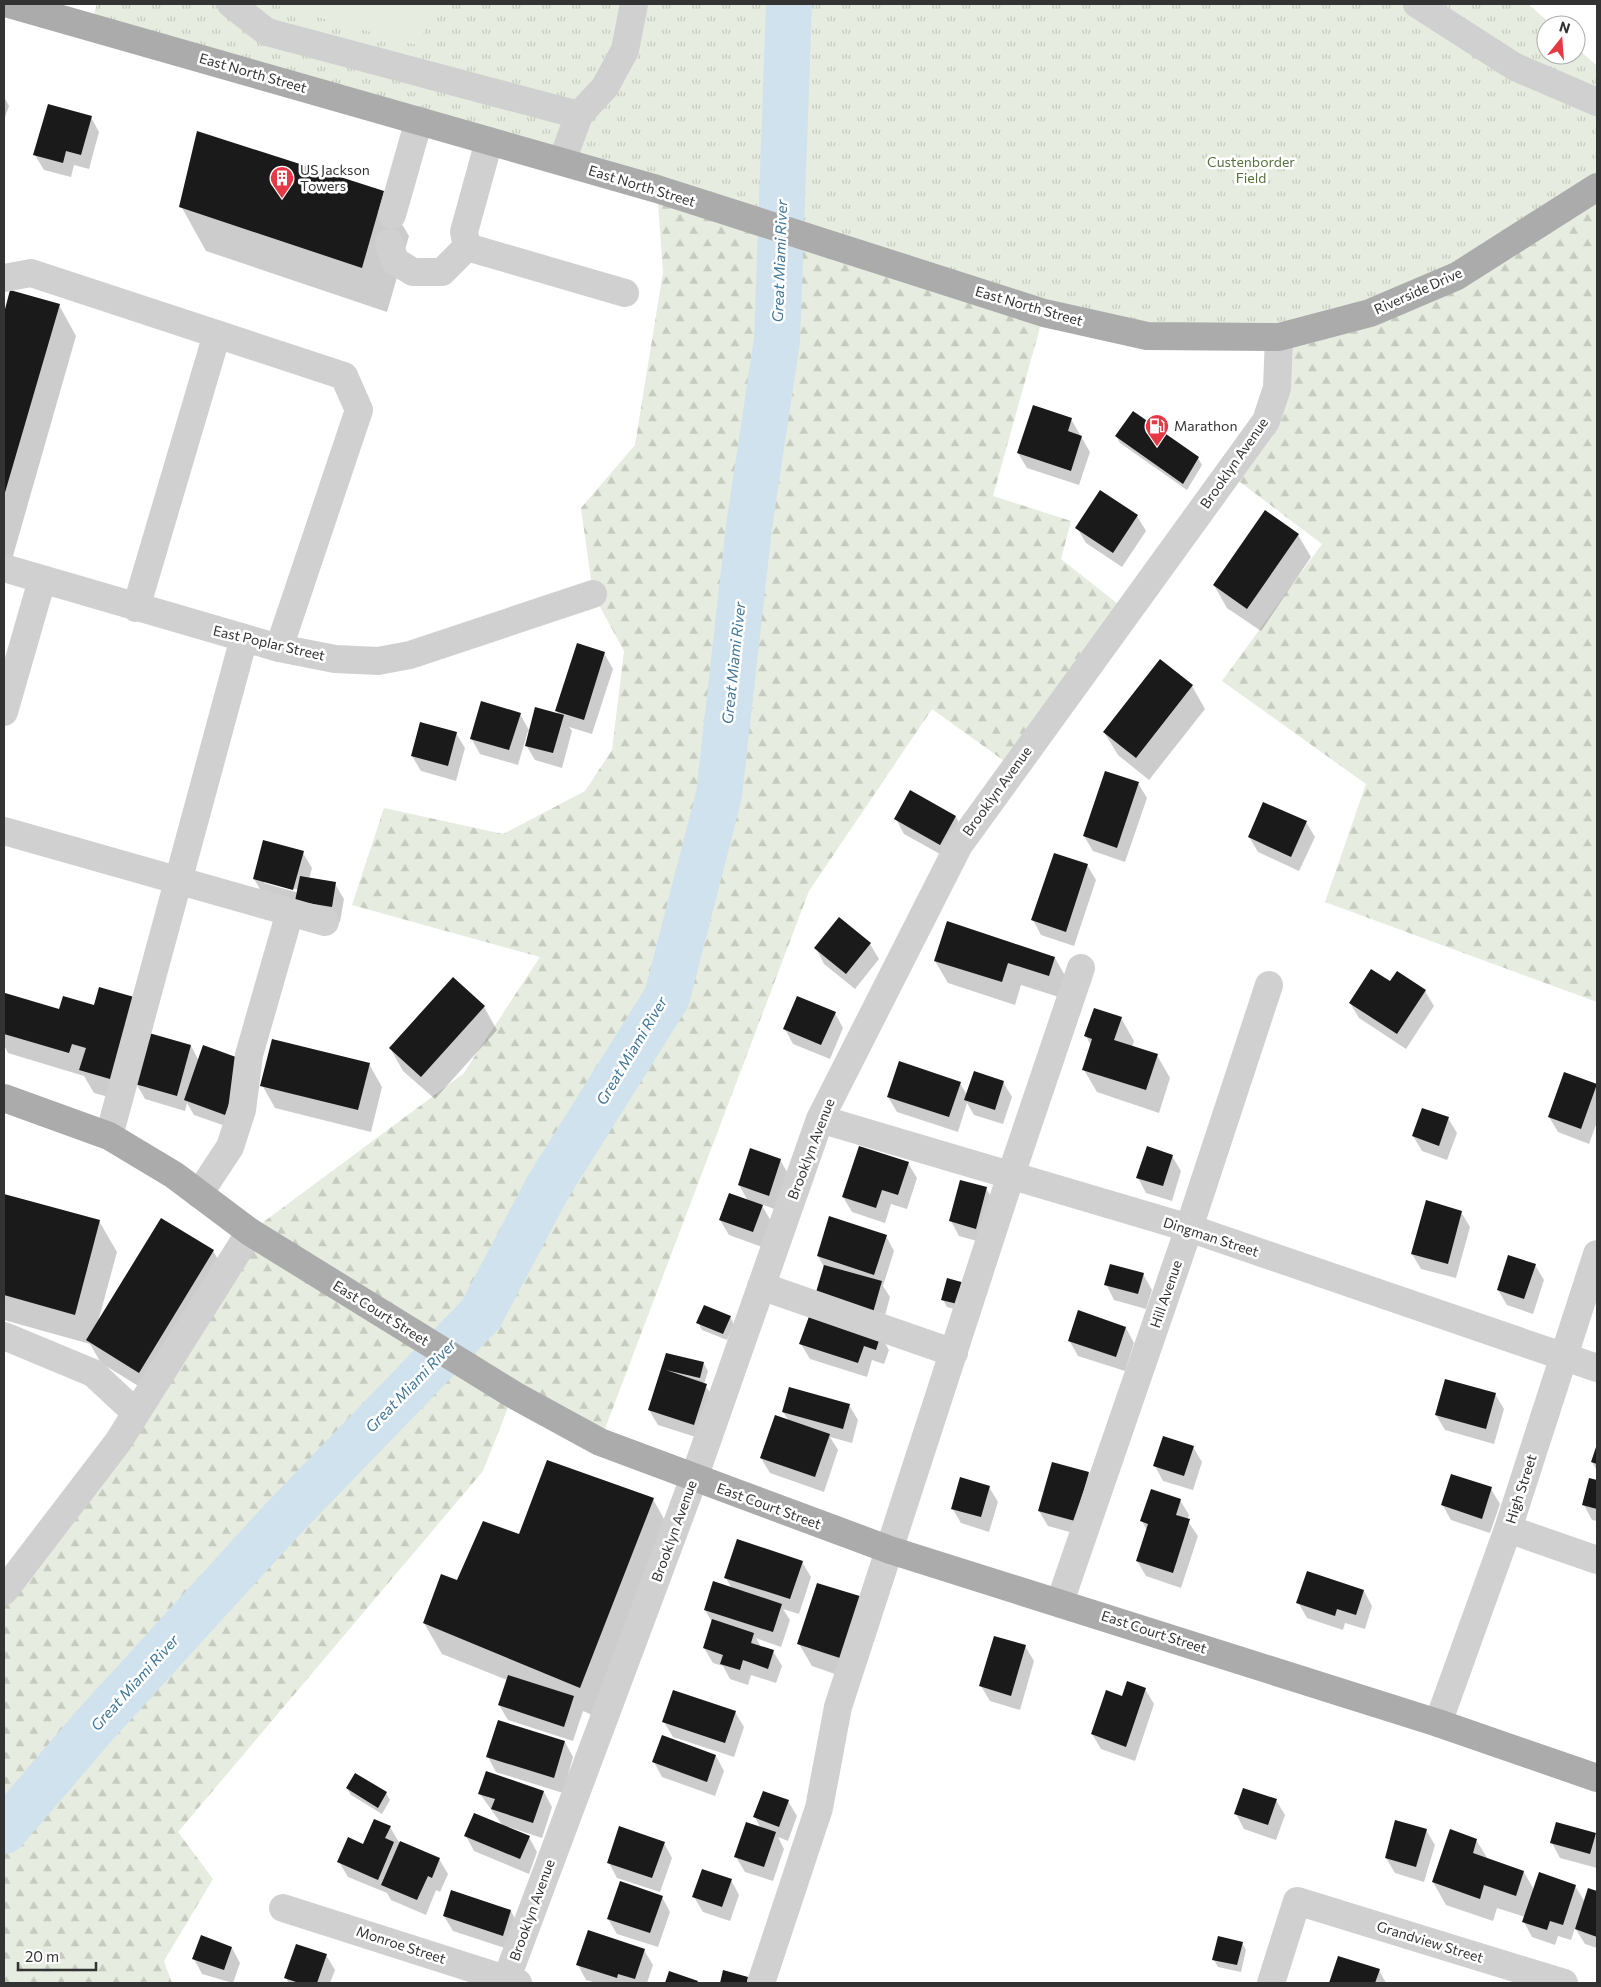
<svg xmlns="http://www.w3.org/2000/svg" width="1601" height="1987" font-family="Commissioner,sans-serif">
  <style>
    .forest { fill: url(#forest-firs) }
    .park { fill: url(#park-tufts) }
    .pitch { fill: #e6ecdf }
    .shadow { fill: #0003; fill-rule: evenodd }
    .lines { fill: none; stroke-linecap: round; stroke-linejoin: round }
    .river { stroke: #cfe2ee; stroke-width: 46 }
    .building { fill: #1a1a1a }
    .minor { stroke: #d0d0d0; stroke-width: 28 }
    .major { stroke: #ababab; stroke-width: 28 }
    .labels { text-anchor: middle; stroke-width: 5; stroke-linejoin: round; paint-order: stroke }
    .street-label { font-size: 14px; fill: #333; stroke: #fff }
    .park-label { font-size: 14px; fill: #56703f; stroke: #fff }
    .poi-label { font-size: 14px; fill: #333; stroke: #fff; text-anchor: start }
    .water-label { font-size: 15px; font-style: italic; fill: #3f7597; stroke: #fff }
  </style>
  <defs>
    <pattern id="forest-firs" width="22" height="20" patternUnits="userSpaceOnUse" patternTransform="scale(1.25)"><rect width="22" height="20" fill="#e6ecdf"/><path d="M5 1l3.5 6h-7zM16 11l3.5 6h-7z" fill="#c6cbc0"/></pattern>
    <pattern id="park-tufts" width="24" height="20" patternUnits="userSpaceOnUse" patternTransform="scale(1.25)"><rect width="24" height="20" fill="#e6ecdf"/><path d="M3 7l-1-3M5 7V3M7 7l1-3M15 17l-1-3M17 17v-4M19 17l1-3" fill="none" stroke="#c6cbc0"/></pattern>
  </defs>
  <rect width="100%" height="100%" fill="#fff"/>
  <path class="forest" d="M1597,187V1002L1325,902L1366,784L1222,681L1322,544L1228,473L1266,421L1279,337Z
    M657,189L1044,313L993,496L1071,521L1061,559L1128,612L1014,768L932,709L809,891L600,1442L513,1395L483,1471L178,1832L213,1879L164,1961L172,1983H4V1591L250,1232L463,1074L540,957L352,905L384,808L503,834L585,791L612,750L624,651L593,594L581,508L635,445L663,272Z"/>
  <path class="park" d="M97,4H1528L1552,25H1546V55H1576V47L1597,66V187L1457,276L1279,337L1147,336L90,27Z"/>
  <path class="pitch" d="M272,4H432L420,46Z"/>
  <path class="shadow" d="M4,97L9,106L4,120Z
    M91,117L99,132L89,169L74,165L71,177L44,170L35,155Z
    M383,192L409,236L387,312L206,251L181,206Z
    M11,292L59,305L76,336L11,563L4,561V318Z
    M1071,419L1090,452L1079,485L1027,468L1018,453Z
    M1116,436L1198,458L1202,465L1187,490L1120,443Z
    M1137,516L1146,531L1122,567L1086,543L1077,528Z
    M1298,535L1311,557L1261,631L1227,608L1214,585Z
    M604,653L613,669L592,734L569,727L572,731L562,768L535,760L526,745L530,732L528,731L518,765L480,754L471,738L520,714L530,732L559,715L556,710Z
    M1192,686L1205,709L1149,780L1118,755L1104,732Z
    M456,733L465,748L456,781L421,771L412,756Z
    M1138,783L1147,798L1125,862L1093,851L1084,836Z
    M956,817L964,832L949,859L904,834L896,819Z
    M1306,822L1315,837L1299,871L1258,852L1249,837Z
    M303,853L312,868L309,879L335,884L344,899L340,922L305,916L263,894L254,879ZM264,881L300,890L299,893L264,883Z
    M1087,865L1096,880L1074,946L1041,935L1033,920Z
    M870,944L879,959L855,989L824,964L816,948Z
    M1055,958L1068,981L1062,998L1021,985L1015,1005L948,983L935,961Z
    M1390,983L1425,991L1434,1006L1406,1049L1359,1018L1350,1003Z
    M5,995L191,1046L199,1061H243L234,1129L194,1115L187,1103L185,1111L145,1099L136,1083L130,1103L94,1093L84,1076L8,1053L4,1045Z
    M484,1007L497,1030L435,1099L403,1071L390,1048Z
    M835,1013L843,1028L830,1059L793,1044L785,1029Z
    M1121,1018L1134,1041L1132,1047L1157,1055L1170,1078L1159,1113L1097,1092L1084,1070L1091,1046L1086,1036Z
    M369,1064L382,1087L371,1132L275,1108L262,1085Z
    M1565,1073L1597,1086V1122L1589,1144L1558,1132L1549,1117Z
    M1003,1082L1012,1097L1003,1124L974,1115L967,1103L958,1132L897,1112L888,1097L960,1083L967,1095Z
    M1448,1118L1457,1133L1447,1160L1422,1151L1413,1136Z
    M1172,1156L1181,1171L1172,1201L1146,1193L1138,1178Z
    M780,1160L789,1175L777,1210L761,1204L771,1221L762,1247L729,1235L720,1220L748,1201L739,1185Z
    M908,1163L917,1178L907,1209L891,1204L885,1223L852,1212L843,1197Z
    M986,1188L995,1204L984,1243L959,1236L951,1221Z
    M4,1195L99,1221L117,1252L98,1322L162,1220L213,1251L227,1274L153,1395L101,1363L90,1344L4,1320Z
    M1461,1212L1470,1227L1456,1278L1421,1269L1412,1254Z
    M886,1236L894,1251L883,1286L890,1297L881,1330L880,1335L889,1350L884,1364L872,1360L867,1377L810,1359L801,1344L824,1267L818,1256Z
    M1535,1265L1544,1280L1533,1314L1507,1305L1498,1290Z
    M1143,1274L1152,1290L1146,1309L1114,1300L1106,1284Z
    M975,1293L970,1313L947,1307L943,1300Z
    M730,1317L734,1324L727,1340L702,1330L698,1322Z
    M1126,1328L1134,1343L1125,1371L1078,1356L1069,1340Z
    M704,1364L708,1371L704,1384L715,1400L702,1439L658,1425L649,1410L663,1369Z
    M1495,1394L1504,1409L1494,1444L1445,1430L1436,1415Z
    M849,1405L858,1420L852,1443L830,1437L838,1450L824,1492L770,1473L761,1458L789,1421L783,1412Z
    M1193,1447L1202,1462L1193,1490L1163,1481L1155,1466Z
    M1597,1447V1471L1592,1462Z
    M1088,1473L1097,1489L1084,1536L1048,1526L1039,1511Z
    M1590,1479L1597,1481V1521L1592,1520L1584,1505Z
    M989,1487L998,1502L989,1532L961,1523L952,1508Z
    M1491,1489L1500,1504L1490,1533L1451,1520L1442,1504Z
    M653,1499L670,1530L597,1717L583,1711L573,1741L508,1720L499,1705L507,1680L442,1654L424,1623L458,1582L519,1536Z
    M1180,1500L1189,1515L1187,1520L1198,1536L1181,1588L1146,1576L1137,1561L1147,1531L1142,1521Z
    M802,1562L811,1577L799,1614L783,1609L790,1620L781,1647L756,1638L761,1647L773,1651L782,1666L776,1683L751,1675L748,1685L730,1679L723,1666L713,1663L704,1648L712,1622L705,1610L732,1589L726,1578Z
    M818,1584L855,1681L812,1666L799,1644Z
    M1364,1591L1372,1606L1365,1629L1345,1623L1343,1630L1307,1618L1298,1602Z
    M1025,1646L1034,1661L1020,1710L990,1701L981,1686Z
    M1145,1689L1154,1704L1135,1761L1101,1749L1092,1734L1123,1697Z
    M735,1712L744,1727L734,1757L673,1737L664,1722Z
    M663,1737L716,1756L724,1771L715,1796L662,1777L654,1762Z
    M565,1742L573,1757L563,1793L496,1772L488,1757Z
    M347,1788L386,1793L390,1800L382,1814L351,1795Z
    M544,1792L552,1807L542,1838L509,1827V1828L529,1837L537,1852L529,1874L474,1851L466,1836L503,1826L480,1794Z
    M1276,1800L1285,1815L1276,1840L1244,1829L1236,1814Z
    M788,1801L797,1816L788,1841L778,1837L784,1849L773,1881L745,1872L736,1857L761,1829L755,1817Z
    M390,1827L400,1844L439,1859L448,1874L440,1892L436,1890L426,1915L391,1900L387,1893L348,1877L339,1862Z
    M1426,1830L1435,1845L1424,1882L1395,1873L1386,1858Z
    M1595,1834L1597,1838V1868L1560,1858L1552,1843Z
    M1476,1840L1488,1859L1524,1872L1534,1890L1575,1886L1585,1902L1589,1890L1597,1893V1948L1585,1944L1575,1928L1571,1940L1558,1936L1555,1945L1532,1937L1524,1922L1525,1917L1497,1908L1493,1921L1446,1905L1433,1882Z
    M664,1843L672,1858L660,1892L617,1878L609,1863Z
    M731,1880L739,1895L730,1921L703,1912L694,1897Z
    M662,1897L670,1912L658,1947L617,1934L608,1919Z
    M511,1911L519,1926L511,1950L453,1931L444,1916Z
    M1242,1943L1246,1950L1241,1972L1218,1967L1214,1960Z
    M232,1948L240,1963L233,1983L202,1974L194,1959Z
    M644,1950L653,1965L647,1983H597L586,1980L578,1965Z
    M326,1955L335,1970L330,1983H289L286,1978Z
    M1339,1957L1379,1970L1386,1983H1331Z"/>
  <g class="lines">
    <path class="river" d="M4,1831L94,1726L281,1521L481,1314L548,1187L667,997L719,795L749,527L777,340L789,4"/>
  </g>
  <path class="building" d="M48,104L92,116L81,155L66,151L63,163L33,155Z
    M197,131L384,191L362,268L179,207Z
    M10,290L60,304L4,496V313Z
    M1033,405L1072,418L1068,431L1082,436L1071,471L1017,453Z
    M1133,411L1199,457L1183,484L1115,436Z
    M1100,490L1138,515L1113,553L1075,528Z
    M1265,510L1299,534L1247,609L1213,585Z
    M577,643L605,652L584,720L555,711Z
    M1160,659L1193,685L1136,758L1103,732Z
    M481,701L521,713L509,750L470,739Z
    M535,707L564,715L553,753L525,746Z
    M420,722L457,732L448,766L411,756Z
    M1105,771L1139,782L1117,848L1083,836Z
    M910,790L956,816L940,845L894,819Z
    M1263,802L1307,821L1291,857L1248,837Z
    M263,840L304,851L293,890L253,879Z
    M1054,853L1088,864L1066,932L1031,920Z
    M300,876L336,882L332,907L295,901Z
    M839,917L871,943L846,974L814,948Z
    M947,921L1055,957L1049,976L1008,963L1002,982L934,961Z
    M1371,969L1390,981L1397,971L1426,990L1397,1034L1349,1003Z
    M453,977L485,1006L421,1077L389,1048Z
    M99,987L141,999L117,1081L79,1070L86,1048L72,1044L69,1053L4,1034L5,993L59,1009L63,996L94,1005Z
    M797,996L836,1012L821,1045L783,1029Z
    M1094,1008L1122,1017L1114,1040L1158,1054L1146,1090L1082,1070L1092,1039L1084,1036Z
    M149,1033L191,1045L177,1096L135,1084Z
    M272,1039L370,1063L358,1110L260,1086Z
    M203,1045L244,1060L225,1115L184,1100Z
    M899,1061L961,1082L949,1117L887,1097Z
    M974,1071L1004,1081L995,1110L964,1100Z
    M1564,1072L1597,1084L1581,1129L1548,1117Z
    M1422,1108L1449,1117L1439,1146L1412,1136Z
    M859,1146L909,1162L898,1195L882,1190L876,1208L842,1197Z
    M1147,1146L1173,1155L1163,1186L1136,1178Z
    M750,1148L781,1159L769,1196L738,1185Z
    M960,1180L987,1187L976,1229L949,1221Z
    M729,1193L763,1205L753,1232L719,1220Z
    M4,1194L100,1220L75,1315L4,1295Z
    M1426,1200L1462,1211L1448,1264L1411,1254Z
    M829,1216L887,1235L874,1275L817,1256Z
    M161,1218L214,1250L139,1373L86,1340Z
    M1508,1255L1536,1264L1524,1299L1497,1290Z
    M1110,1264L1144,1273L1138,1294L1104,1285Z
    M824,1265L882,1281L872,1316L814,1299Z
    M947,1278L972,1285L966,1306L941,1300Z
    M704,1305L731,1316L723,1334L696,1323Z
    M1078,1310L1126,1327L1116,1357L1068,1341Z
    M811,1311L881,1334L876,1350L864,1346L858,1363L799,1344Z
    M666,1353L704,1362L700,1378L666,1370L707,1384L694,1425L648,1410Z
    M1445,1379L1496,1393L1486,1429L1435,1415Z
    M789,1387L850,1404L843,1429L782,1412Z
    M775,1415L830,1434L815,1477L760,1458Z
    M1163,1436L1194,1446L1184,1476L1153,1466Z
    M1597,1444V1464L1591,1462Z
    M547,1460L654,1498L580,1688L423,1623L441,1574L457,1580L483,1521L519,1534Z
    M1052,1462L1089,1472L1075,1521L1038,1511Z
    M1451,1474L1492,1487L1482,1519L1441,1505Z
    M960,1477L990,1486L981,1517L951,1509Z
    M1589,1478L1597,1480V1509L1582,1505Z
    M1151,1489L1181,1499L1176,1515L1190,1519L1173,1573L1136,1561L1148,1524L1140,1521Z
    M737,1539L803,1561L790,1599L724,1578Z
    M1307,1571L1364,1590L1356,1615L1337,1609L1335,1616L1296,1603Z
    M713,1581L782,1604L773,1632L704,1610Z
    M817,1583L863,1597L843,1659L797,1644Z
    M712,1619L754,1633L751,1643L774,1650L768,1669L743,1660L740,1670L720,1664L723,1655L703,1648Z
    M994,1636L1026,1645L1011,1696L979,1686Z
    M508,1675L574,1696L564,1727L498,1705Z
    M1127,1681L1146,1688L1126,1747L1091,1734L1106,1690L1122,1696Z
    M673,1690L736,1711L725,1743L662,1722Z
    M498,1720L565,1741L554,1778L486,1757Z
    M662,1735L716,1755L707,1782L652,1762Z
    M486,1771L544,1791L533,1823L491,1809L495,1799L478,1794Z
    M355,1773L387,1792L378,1808L346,1788Z
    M1243,1788L1277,1799L1268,1825L1234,1814Z
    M763,1791L789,1800L779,1827L753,1817Z
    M474,1813L530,1836L520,1859L464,1836Z
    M374,1819L391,1826L385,1838L394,1842L378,1880L337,1862L348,1837L363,1844Z
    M1395,1820L1427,1829L1416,1867L1385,1858Z
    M746,1822L776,1832L764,1867L734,1857Z
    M1556,1822L1596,1833L1590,1854L1550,1843Z
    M619,1826L665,1842L652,1878L607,1863Z
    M1450,1829L1477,1839L1473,1853L1524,1871L1516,1896L1484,1885L1480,1899L1432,1882Z
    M400,1841L440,1858L432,1878L428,1876L417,1900L381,1885Z
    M702,1869L732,1879L722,1907L692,1897Z
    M1539,1872L1576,1885L1563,1925L1550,1921L1547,1930L1522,1922Z
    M620,1881L663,1896L650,1933L607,1919Z
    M1588,1888L1597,1891V1937L1575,1929Z
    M451,1890L511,1910L503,1936L443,1916Z
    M588,1930L645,1949L635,1979L618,1974L617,1978L576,1965Z
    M201,1935L232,1947L224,1970L192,1959Z
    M1218,1936L1243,1942L1237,1965L1212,1960Z
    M296,1944L327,1954L317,1983H299L284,1978Z
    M1338,1956L1380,1969L1375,1983H1329Z
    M723,1970L748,1977L747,1983H720Z
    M669,1971L698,1981L697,1983H665Z"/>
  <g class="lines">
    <path class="minor" d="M231,4L267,32L579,115L562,161
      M1417,4L1515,67L1597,102
      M579,115L605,87L625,50L634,4
      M489,141L464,232L467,247L625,293
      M392,215L419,120
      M389,243L395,261L413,272H442L467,247
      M4,278L31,273L344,376L359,410L279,648
      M4,568L279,648L335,659L378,661L410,655L593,594
      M136,608L217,334
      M4,712L42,580
      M4,831L325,922
      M820,1119L1189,1228L1597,1368
      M109,1136L244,638
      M199,1194L230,1147L242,1110L249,1055L290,912
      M761,1286L954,1353
      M4,1336L93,1373L136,1413
      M1508,1529L1597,1560
      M4,1591L118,1442L250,1232
      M1060,1602L1189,1228L1269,985
      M1438,1723L1508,1529L1597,1254
      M283,1908L518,1983
      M505,1983L694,1478L820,1119L959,845L1266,421L1277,388L1279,337
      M761,1983L819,1808L838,1707L1011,1175L1081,968
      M1271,1983L1297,1901L1564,1983"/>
    <path class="major" d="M9,4L657,189L1044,313L1147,336L1279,337L1370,313L1457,276L1597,187
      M4,1098L109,1136L174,1175L250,1232L514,1395L600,1442L890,1550L1438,1723L1597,1778"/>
  </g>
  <defs>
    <g id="building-pin" transform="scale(1.25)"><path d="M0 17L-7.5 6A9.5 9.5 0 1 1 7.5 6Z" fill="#e63946" stroke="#fff"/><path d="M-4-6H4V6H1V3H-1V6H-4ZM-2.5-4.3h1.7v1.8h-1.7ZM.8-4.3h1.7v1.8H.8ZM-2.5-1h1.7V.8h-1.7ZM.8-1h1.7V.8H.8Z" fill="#fff"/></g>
    <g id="fuel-pin" transform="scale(1.25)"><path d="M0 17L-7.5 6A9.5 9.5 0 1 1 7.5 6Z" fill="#e63946" stroke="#fff"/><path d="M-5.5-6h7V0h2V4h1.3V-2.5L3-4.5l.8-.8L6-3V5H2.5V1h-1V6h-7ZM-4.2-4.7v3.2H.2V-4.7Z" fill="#fff"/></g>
  </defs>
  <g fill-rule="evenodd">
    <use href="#building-pin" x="282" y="178"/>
    <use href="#fuel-pin" x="1157" y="426"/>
  </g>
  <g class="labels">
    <g class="street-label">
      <text transform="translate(253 73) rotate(16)" y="5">East North Street</text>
      <text transform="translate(642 186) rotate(17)" y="5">East North Street</text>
      <text transform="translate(1418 291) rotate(-24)" y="5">Riverside Drive</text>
      <text transform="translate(1029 306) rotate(16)" y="5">East North Street</text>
      <text transform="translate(1234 463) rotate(-55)" y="5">Brooklyn Avenue</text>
      <text transform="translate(269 643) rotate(13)" y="5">East Poplar Street</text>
      <text transform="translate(997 791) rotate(-54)" y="5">Brooklyn Avenue</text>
      <text transform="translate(811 1149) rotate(-69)" y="5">Brooklyn Avenue</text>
      <text transform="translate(1211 1237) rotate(18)" y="5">Dingman Street</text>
      <text transform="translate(1166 1294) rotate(-71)" y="5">Hill Avenue</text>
      <text transform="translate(381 1313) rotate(32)" y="5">East Court Street</text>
      <text transform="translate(1521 1489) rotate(-72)" y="5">High Street</text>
      <text transform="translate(769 1506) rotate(20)" y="5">East Court Street</text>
      <text transform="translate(674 1531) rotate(-70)" y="5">Brooklyn Avenue</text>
      <text transform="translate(1154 1632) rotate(18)" y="5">East Court Street</text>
      <text transform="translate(532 1910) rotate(-70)" y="5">Brooklyn Avenue</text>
      <text transform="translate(1430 1942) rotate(17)" y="5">Grandview Street</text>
      <text transform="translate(401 1945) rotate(18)" y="5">Monroe Street</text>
    </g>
    <g class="park-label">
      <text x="1251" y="167">Custenborder<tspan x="1251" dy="16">Field</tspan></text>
    </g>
    <g class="poi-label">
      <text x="300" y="175">US Jackson<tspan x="300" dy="16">Towers</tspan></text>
      <text x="1174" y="431">Marathon</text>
    </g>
    <g class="water-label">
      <text transform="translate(780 261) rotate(-88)" y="5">Great Miami River</text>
      <text transform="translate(734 663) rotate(-84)" y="5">Great Miami River</text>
      <text transform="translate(632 1051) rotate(-59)" y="5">Great Miami River</text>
      <text transform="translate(411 1386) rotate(-46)" y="5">Great Miami River</text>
      <text transform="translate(135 1683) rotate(-48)" y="5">Great Miami River</text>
    </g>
  </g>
  <rect width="1601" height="1987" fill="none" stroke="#333333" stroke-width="10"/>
  <g transform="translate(1561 40) rotate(17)"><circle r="24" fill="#ffffff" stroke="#adadad"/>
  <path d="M0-4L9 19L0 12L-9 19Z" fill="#e63946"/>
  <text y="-8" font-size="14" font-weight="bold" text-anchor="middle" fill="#333333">N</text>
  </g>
  <path d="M18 1962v8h78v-8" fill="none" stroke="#333333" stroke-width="2.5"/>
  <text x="25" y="1962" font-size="15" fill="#333333" stroke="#ffffff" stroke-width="4" paint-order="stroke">20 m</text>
</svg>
